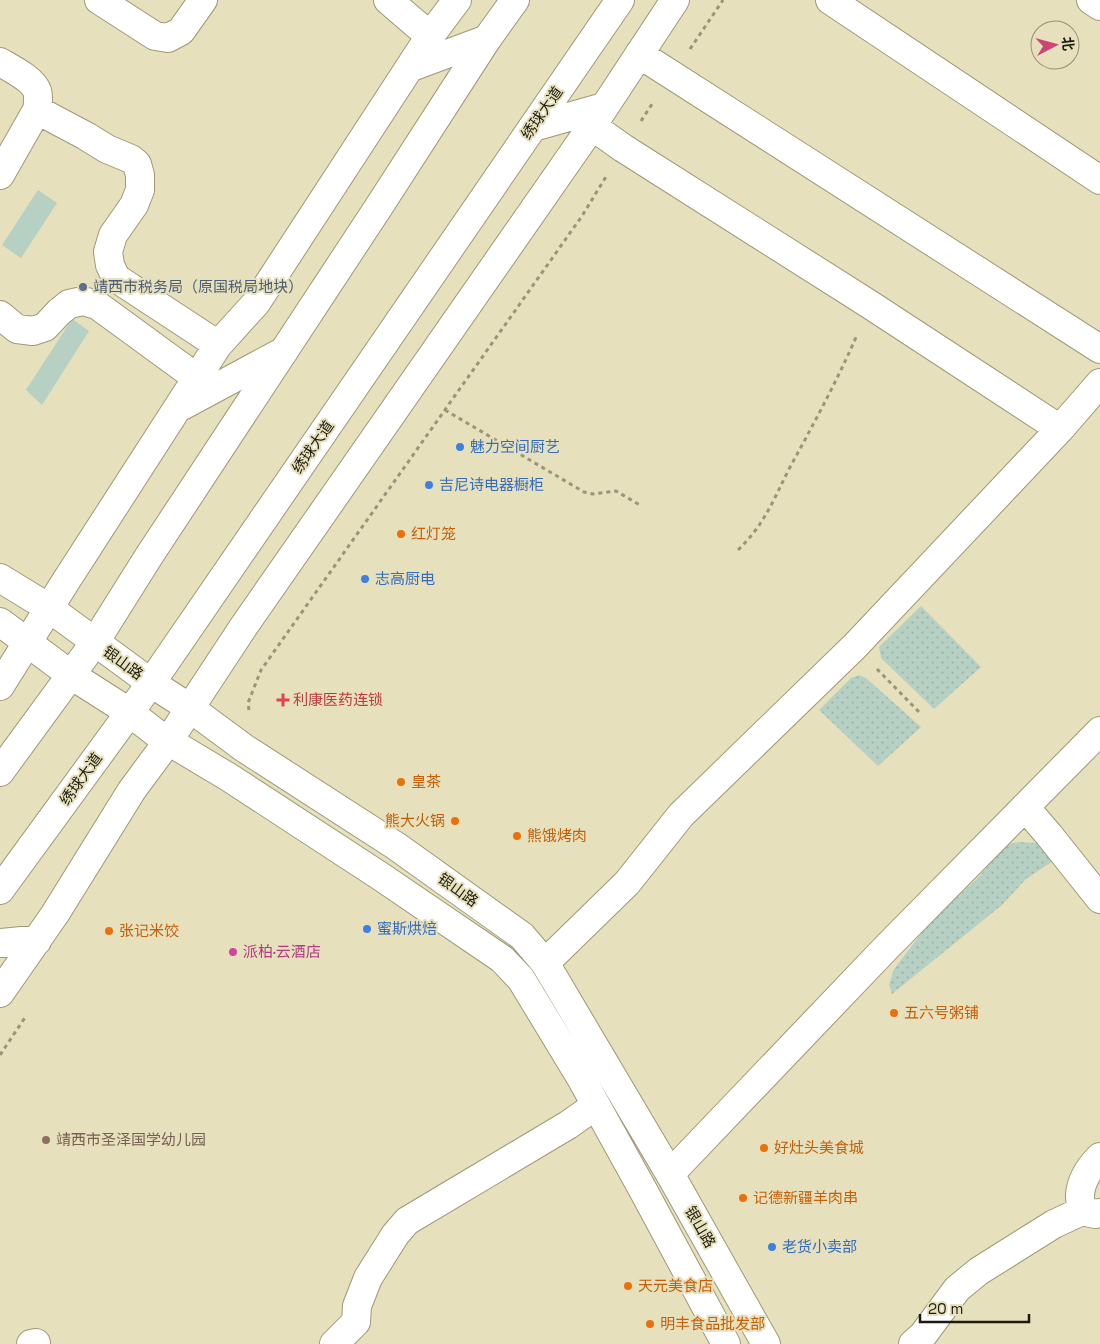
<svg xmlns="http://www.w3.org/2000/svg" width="1100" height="1344" font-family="'Space Grotesk','Noto Sans SC',sans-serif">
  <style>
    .grass { fill: #b6d0c3 }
    .park { fill: url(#park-dots) }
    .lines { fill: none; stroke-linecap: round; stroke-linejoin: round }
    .minor-casing { stroke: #9e9877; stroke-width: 30 }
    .major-casing { stroke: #9e9877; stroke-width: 30 }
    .path { stroke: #99947a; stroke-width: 3; stroke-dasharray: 4 4; stroke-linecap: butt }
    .minor { stroke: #fff; stroke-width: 28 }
    .major { stroke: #fff; stroke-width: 28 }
    .service-dot { fill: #5c6f8a; stroke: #e6e0bd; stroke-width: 2 }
    .shop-dot { fill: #3f7fe0; stroke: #e6e0bd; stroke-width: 2 }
    .food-dot { fill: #e8710a; stroke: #e6e0bd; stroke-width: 2 }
    .health-dot { fill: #e0444e; stroke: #e6e0bd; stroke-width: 2 }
    .hotel-dot { fill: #d1479c; stroke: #e6e0bd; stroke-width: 2 }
    .education-dot { fill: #8d6e63; stroke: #e6e0bd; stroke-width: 2 }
    .labels { text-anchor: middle; stroke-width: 4; stroke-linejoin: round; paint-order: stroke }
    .street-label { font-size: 15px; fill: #1e1b0e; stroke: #e6e0bd }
    .service-label { font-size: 15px; fill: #4e5e75; stroke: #e6e0bd; text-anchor: start }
    .shop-label { font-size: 15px; fill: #366cbe; stroke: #e6e0bd; text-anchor: start }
    .food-label { font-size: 15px; fill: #c56008; stroke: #e6e0bd; text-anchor: start }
    .health-label { font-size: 15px; fill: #be3a42; stroke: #e6e0bd; text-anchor: start }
    .hotel-label { font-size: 15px; fill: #b23c85; stroke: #e6e0bd; text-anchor: start }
    .education-label { font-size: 15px; fill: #785e54; stroke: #e6e0bd; text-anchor: start }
  </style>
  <defs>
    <pattern id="park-dots" width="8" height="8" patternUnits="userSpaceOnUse" patternTransform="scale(1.25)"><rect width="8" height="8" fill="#b6d0c3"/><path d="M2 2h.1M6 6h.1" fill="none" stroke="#9cb2a6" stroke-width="1.8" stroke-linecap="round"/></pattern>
  </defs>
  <rect width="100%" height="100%" fill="#e6e0bd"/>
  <path class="grass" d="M38,190L57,203L21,258L2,245Z
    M72,319L89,331L42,405L26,390Z"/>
  <path class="park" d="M921,606L981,667L934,709L881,658L879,647Z
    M859,675L866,678L921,727L878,766L819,710L851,678Z
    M1019,842L1038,843L1059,857L1026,879L1002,905L892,994L889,985L894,969L931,921L977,879L994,859L1001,849L1010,844Z"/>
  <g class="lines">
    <g class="minor-casing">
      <path id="minor" d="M99,0L155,36L168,38L181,31L203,0
        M388,0L430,36
        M830,0L1100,180
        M1091,0L1100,6
        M639,54L1100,349
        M0,62C10,68 33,79 37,91C39,97 38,104 37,110L0,175
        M409,68L487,39
        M37,110L86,136L107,149L131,159L137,164L140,175V190L134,205L113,235L108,252L110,265L116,278L218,345
        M592,126L623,148L869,304L1060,429
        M533,127L604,107
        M0,315L17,329L33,331L45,327L59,312L69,304L83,301L97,305L197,378
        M182,406L284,351
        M0,686L66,581L218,345L256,303L430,36L457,0
        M1025,807L1049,835L1100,899
        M0,943L22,941H37
        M545,963L627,883L681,815L855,646L1060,429L1100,383
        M0,993L55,914L132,790L169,740L244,626L592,126L675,0
        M670,1174L884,950L1100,731
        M1082,1211C1081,1206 1080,1201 1080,1195C1081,1181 1090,1167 1100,1157
        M31,1344L36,1343
        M334,1344L356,1322L357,1306L368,1278L395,1235L407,1221L568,1125L595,1106
        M913,1344L923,1335L957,1289L979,1271L1054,1224L1082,1211L1095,1214L1100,1213"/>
    </g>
    <g class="major-casing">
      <path id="major" d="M0,578L49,608L151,683L190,708L244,748L396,846L522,936L545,963L670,1174L766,1344
        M0,622L71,675L129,712L160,736L230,778L380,876L502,959L521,979L581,1078L643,1190L726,1344
        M0,772L95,642L149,556L378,208L487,39L515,0
        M0,890L151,683L620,0"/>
    </g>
    <path class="path" d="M690,49L723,0
      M641,121L654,101
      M445,410L584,492L593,494L616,491L640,505
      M738,550C764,525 773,501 789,469C813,425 837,381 857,335
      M877,669L920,713
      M249,710L248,703L261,670L582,216L607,175
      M0,1055L26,1016"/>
    <use href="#minor" class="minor"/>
    <use href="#major" class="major"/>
  </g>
  <circle class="service-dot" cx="83" cy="287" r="5"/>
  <g class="shop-dot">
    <circle cx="460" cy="447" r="5"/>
    <circle cx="429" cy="485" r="5"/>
    <circle cx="365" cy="579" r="5"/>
    <circle cx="367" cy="929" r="5"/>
    <circle cx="772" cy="1247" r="5"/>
  </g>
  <g class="food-dot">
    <circle cx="401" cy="534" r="5"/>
    <circle cx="401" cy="782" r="5"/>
    <circle cx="455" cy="821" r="5"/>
    <circle cx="517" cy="836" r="5"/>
    <circle cx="109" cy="931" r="5"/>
    <circle cx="894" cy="1013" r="5"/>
    <circle cx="764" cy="1148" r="5"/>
    <circle cx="743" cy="1198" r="5"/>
    <circle cx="628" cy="1286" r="5"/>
    <circle cx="650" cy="1324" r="5"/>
  </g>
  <path class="health-dot" d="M280.5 692.5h5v5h5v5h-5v5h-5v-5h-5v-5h5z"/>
  <circle class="hotel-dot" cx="233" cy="952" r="5"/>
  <circle class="education-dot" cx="46" cy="1140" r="5"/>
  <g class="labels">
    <g class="street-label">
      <text transform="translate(542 113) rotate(-55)" y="5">绣球大道</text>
      <text transform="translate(313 447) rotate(-55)" y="5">绣球大道</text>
      <text transform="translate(123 663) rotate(36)" y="5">银山路</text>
      <text transform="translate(81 779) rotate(-54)" y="5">绣球大道</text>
      <text transform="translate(458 890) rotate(36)" y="5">银山路</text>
      <text transform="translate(700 1227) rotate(60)" y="5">银山路</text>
    </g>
    <g class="service-label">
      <text x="93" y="292">靖西市税务局（原国税局地块）</text>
    </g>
    <g class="shop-label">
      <text x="470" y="452">魅力空间厨艺</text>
      <text x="439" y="490">吉尼诗电器橱柜</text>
      <text x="375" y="584">志高厨电</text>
      <text x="377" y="934">蜜斯烘焙</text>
      <text x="782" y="1252">老货小卖部</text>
    </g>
    <g class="food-label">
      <text x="411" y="539">红灯笼</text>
      <text x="411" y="787">皇茶</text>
      <text x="445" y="826" text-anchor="end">熊大火锅</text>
      <text x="527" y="841">熊饿烤肉</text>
      <text x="119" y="936">张记米饺</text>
      <text x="904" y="1018">五六号粥铺</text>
      <text x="774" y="1153">好灶头美食城</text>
      <text x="753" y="1203">记德新疆羊肉串</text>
      <text x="638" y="1291">天元美食店</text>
      <text x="660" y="1329">明丰食品批发部</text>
    </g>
    <g class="health-label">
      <text x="293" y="705">利康医药连锁</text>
    </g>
    <g class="hotel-label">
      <text x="243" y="957">派柏·云酒店</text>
    </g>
    <g class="education-label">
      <text x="56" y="1145">靖西市圣泽国学幼儿园</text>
    </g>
  </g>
  <g transform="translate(1055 45) rotate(84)"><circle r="24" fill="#e6e0bd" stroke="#969177"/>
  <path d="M0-4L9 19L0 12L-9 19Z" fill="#cf4476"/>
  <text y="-8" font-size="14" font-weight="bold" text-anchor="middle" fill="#1e1b0e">北</text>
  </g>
  <path d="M920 1314v8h109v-8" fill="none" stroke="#1e1b0e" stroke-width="2.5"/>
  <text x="928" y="1314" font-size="15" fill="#1e1b0e" stroke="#e6e0bd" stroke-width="4" paint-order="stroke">20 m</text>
</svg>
